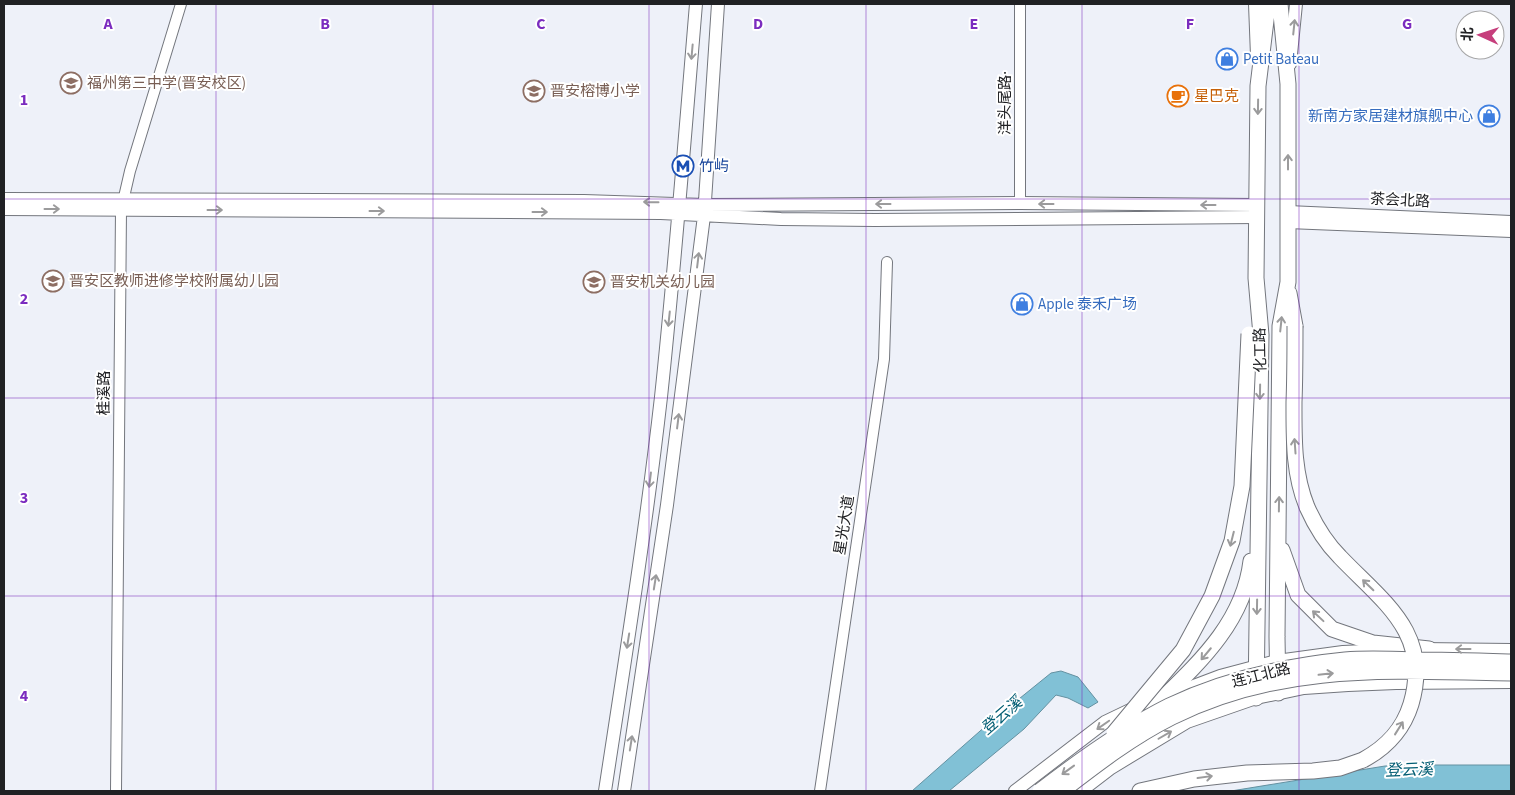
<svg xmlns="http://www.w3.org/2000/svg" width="1515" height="795" font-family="'Source Sans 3','Noto Sans SC',sans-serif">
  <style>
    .water { fill: #81c1d6; stroke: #6491a1 }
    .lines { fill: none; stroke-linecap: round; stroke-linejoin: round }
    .minor-casing { stroke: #73767d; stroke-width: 12 }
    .major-casing { stroke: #73767d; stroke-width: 14 }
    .highway-casing { stroke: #73767d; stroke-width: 17 }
    .minor { stroke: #fff; stroke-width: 10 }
    .major { stroke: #fff; stroke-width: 12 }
    .highway { stroke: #fff; stroke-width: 15 }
    .highway-bridge-casing { stroke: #73767d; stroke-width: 17; stroke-linecap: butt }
    .highway-bridge { stroke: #fff; stroke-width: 15 }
    .oneway { stroke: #9b9b9c }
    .grid { fill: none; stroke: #7b2cbf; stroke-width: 1; stroke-opacity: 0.55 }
    .labels { text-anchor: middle; stroke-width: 4; stroke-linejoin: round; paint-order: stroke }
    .shop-label { font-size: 15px; fill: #366cbe; stroke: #fff; text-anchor: start }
    .education-label { font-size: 15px; fill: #785e54; stroke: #fff; text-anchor: start }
    .food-label { font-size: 15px; fill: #c56008; stroke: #fff; text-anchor: start }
    .street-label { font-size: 15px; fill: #202124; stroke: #fff }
    .transit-label { font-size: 15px; fill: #164399; stroke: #fff; text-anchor: start }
    .water-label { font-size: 16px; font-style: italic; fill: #005c72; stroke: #fff }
    .grid-label { font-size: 16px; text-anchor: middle; font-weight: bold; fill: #7b2cbf; stroke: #fff; stroke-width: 4; stroke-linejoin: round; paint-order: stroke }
  </style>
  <rect width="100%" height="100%" fill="#eef1f9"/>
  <path class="water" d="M1061,671L1078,677L1098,702L1088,708L1068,698L1056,695L1024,729L949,791H912L988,724L1051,673Z
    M1422,765H1511V791H1231L1385,766Z"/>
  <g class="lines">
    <g class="minor-casing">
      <path id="minor" d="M1020,203V4
        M116,791L121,210L130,171L181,4
        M820,791L884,359L887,262"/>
    </g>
    <g class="major-casing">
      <path id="major" d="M1255,4L1257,56
        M1290,64L1296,4
        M4,199L584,201L705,205L1020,203L1257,205
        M4,209L661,213L781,219L875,220L1257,217
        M1288,212L1511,222
        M1288,222L1511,231
        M1421,649L1511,650
        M605,791C625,660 646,529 661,397C675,266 685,135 696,4
        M624,791L667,505L704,216L718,4
        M1015,791L1105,722L1130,710L1220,676L1277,661L1343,652L1389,650
        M1081,791L1111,768L1187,722L1256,698L1304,688L1348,685L1396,683L1511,682"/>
    </g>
    <g class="highway-casing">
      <path id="highway" d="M1289,293L1295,326
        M1282,550L1298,595L1332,629L1373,643L1429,649
        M1278,693L1277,637L1280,326L1288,282V84L1280,4
        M1256,698L1261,335L1256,278L1258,86L1268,4
        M1162,699C1202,660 1244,620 1251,561
        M1140,791L1194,779L1247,773L1313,771L1340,768L1363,760"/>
    </g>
    <use href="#minor" class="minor"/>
    <use href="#major" class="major"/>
    <use href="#highway" class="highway"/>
    <g class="highway-bridge-casing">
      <path id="highway-bridge" d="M1295,326C1295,351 1295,377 1294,402C1294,437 1293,473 1307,507C1315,525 1326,543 1340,557C1383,602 1432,633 1411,704C1403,730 1387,747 1363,760
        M1114,733L1183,650L1212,596L1232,541L1242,486L1249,334
        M1040,791C1080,760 1123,729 1169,706C1224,680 1285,666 1345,660C1367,658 1390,659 1413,660C1446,660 1478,661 1511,662
        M1062,791C1097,764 1132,737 1172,717C1282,662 1393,671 1511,673"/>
    </g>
    <use href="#highway-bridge" class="highway-bridge"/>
  </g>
  <defs><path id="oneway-shaft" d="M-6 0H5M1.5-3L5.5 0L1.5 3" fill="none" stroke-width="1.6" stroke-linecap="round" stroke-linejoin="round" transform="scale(1.25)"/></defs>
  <g class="oneway">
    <use href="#oneway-shaft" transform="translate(1294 27) rotate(-84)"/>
    <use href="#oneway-shaft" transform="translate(692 52) rotate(95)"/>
    <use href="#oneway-shaft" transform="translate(1258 107) rotate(91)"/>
    <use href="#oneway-shaft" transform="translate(1288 162) rotate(-90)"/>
    <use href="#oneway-shaft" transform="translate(651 202) rotate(-179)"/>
    <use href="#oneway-shaft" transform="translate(883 204) rotate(180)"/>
    <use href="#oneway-shaft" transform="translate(1046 204) rotate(-180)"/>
    <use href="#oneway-shaft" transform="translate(1208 205) rotate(-180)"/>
    <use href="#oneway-shaft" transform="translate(52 209)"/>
    <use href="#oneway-shaft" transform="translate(215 210)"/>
    <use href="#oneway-shaft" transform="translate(377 211)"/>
    <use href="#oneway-shaft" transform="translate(540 212)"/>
    <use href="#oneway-shaft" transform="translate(698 260) rotate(-83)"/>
    <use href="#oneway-shaft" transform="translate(669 319) rotate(96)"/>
    <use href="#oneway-shaft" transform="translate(1281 324) rotate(-84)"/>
    <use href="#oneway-shaft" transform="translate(1260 392) rotate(91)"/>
    <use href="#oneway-shaft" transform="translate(678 421) rotate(-83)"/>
    <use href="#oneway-shaft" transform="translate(1295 446) rotate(-94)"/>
    <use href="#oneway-shaft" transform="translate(650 480) rotate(97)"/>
    <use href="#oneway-shaft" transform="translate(1279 504) rotate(-89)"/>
    <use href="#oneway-shaft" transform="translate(1232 539) rotate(104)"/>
    <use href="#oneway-shaft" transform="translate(655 582) rotate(-81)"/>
    <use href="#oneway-shaft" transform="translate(1368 585) rotate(-136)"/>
    <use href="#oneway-shaft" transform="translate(1257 607) rotate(91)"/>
    <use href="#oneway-shaft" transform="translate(1318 616) rotate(-137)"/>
    <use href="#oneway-shaft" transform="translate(628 641) rotate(99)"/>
    <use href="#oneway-shaft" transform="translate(1463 649) rotate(-180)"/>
    <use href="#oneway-shaft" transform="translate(1206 654) rotate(130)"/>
    <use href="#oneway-shaft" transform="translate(1326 674) rotate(-6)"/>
    <use href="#oneway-shaft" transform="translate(1103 725) rotate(145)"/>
    <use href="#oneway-shaft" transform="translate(1399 728) rotate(-58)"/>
    <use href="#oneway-shaft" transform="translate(1165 735) rotate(-30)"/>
    <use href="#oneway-shaft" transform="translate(631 743) rotate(-81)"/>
    <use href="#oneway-shaft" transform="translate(1068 770) rotate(144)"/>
    <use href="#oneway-shaft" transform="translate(1205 777) rotate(-8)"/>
  </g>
  <path class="grid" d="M216,4V791M433,4V791M649,4V791M866,4V791M1082,4V791M1299,4V791M4,199H1511M4,398H1511M4,596H1511"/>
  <defs>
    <g id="shop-ring" transform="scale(1.125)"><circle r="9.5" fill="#fff" stroke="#3f7fe0" stroke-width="1.5"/><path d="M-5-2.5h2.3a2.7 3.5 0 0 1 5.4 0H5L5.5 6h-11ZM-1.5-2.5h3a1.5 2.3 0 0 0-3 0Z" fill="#3f7fe0"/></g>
    <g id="school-ring" transform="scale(1.125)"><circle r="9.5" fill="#fff" stroke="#8d6e63" stroke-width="1.5"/><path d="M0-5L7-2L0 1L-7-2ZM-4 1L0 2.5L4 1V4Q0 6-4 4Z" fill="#8d6e63"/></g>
    <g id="cafe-ring" transform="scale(1.125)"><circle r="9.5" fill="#fff" stroke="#e8710a" stroke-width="1.5"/><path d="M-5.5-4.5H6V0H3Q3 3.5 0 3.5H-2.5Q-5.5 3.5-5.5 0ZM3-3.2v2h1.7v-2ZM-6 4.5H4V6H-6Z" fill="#e8710a"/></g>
    <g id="metro-ring" transform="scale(1.125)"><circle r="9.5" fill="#fff" stroke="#1a4fb4" stroke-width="1.5"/><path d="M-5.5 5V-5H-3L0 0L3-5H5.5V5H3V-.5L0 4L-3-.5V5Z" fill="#1a4fb4"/></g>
  </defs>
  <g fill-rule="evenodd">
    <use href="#shop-ring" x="1227" y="59"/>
    <use href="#school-ring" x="71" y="83"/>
    <use href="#school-ring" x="534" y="91"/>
    <use href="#cafe-ring" x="1178" y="96"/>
    <use href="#shop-ring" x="1489" y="116"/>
    <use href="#metro-ring" x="683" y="166"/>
    <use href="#school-ring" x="53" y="281"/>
    <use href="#school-ring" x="594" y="282"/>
    <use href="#shop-ring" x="1022" y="304"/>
  </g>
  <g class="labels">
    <g class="shop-label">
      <text x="1243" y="64">Petit Bateau</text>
      <text x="1473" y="121" text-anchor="end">新南方家居建材旗舰中心</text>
      <text x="1038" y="309">Apple 泰禾广场</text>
    </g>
    <g class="education-label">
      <text x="87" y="88">福州第三中学(晋安校区)</text>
      <text x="550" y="96">晋安榕博小学</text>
      <text x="69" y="286">晋安区教师进修学校附属幼儿园</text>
      <text x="610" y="287">晋安机关幼儿园</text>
    </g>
    <g class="food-label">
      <text x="1194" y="101">星巴克</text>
    </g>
    <g class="street-label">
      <text transform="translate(1005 103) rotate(-90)" y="5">洋头尾路·</text>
      <text transform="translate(1400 200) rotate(3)" y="5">茶会北路</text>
      <text transform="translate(1260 350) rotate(-91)" y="5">化工路</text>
      <text transform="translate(104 393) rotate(-90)" y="5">桂溪路</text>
      <text transform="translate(844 525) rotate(-81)" y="5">星光大道</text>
      <text transform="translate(1261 675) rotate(-14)" y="5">连江北路</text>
    </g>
    <g class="transit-label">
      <text x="699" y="171">竹屿</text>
    </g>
    <g class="water-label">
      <text transform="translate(1001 715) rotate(-41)" y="6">登云溪</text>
      <text transform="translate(1409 769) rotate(-2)" y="6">登云溪</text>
    </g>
  </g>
  <g class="grid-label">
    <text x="108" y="29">A</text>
    <text x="325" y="29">B</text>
    <text x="541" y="29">C</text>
    <text x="758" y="29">D</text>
    <text x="974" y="29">E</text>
    <text x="1190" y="29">F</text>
    <text x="1407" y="29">G</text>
    <text x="24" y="105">1</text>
    <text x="24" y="304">2</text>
    <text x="24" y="503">3</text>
    <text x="24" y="701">4</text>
  </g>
  <rect width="1515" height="795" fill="none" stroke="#202124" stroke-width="10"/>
  <g transform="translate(1480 35) rotate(273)"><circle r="24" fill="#ffffff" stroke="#a6a6a7"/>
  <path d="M0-4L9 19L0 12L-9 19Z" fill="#c63e7c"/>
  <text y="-8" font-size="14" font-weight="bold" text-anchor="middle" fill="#202124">北</text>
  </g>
</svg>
